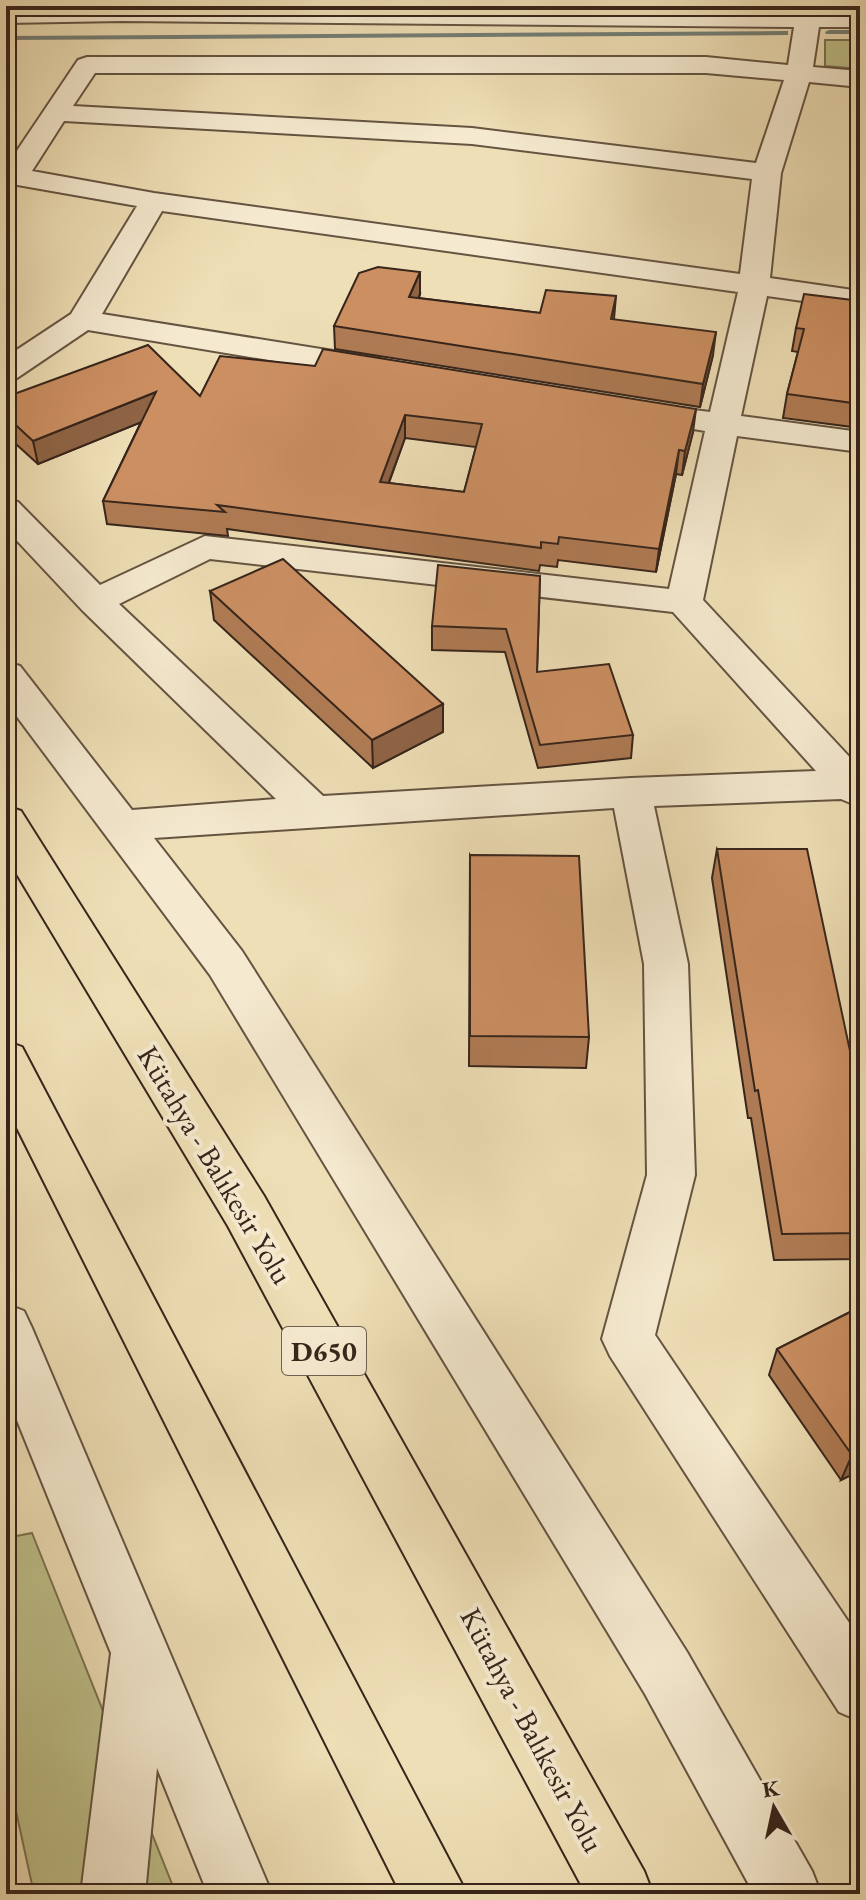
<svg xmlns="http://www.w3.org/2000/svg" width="866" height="1900" font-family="'EB Garamond',serif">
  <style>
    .green { fill: #bfc08a; stroke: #7b7252; stroke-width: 2 }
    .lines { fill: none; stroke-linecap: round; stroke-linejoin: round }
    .stream { fill: #737f77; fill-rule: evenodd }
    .street-casing { stroke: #655442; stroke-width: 4 }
    .highway-casing { stroke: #37251b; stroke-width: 4 }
    .street { fill: #f5ead0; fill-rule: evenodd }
    .highway { fill: #efdfb6; fill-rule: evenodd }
    .wall { fill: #af7b54; stroke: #37251b; stroke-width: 2; fill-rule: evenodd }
    .shaded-wall { fill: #8e6445; stroke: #37251b; stroke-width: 2 }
    .building { fill: #cb8f62; stroke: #37251b; stroke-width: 2; fill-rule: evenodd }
    .labels { text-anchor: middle; stroke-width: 8; stroke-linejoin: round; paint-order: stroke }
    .shield { fill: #f5ead0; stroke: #706051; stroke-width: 2 }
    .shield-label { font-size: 28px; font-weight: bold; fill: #37251b }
    .street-label { font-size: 30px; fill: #37251b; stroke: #f5ead0 }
  </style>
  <rect width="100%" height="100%" fill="#efdfb6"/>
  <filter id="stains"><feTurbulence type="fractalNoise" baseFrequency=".0025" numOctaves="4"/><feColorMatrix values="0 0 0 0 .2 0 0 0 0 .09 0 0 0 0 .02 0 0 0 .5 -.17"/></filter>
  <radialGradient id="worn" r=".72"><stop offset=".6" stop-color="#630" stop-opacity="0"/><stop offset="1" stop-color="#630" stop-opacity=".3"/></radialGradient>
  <path class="green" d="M825,40H860V69L825,66Z
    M32,1533L176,1894H34L6,1765V1538Z"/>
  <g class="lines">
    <path class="stream" d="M829,30H860V34H826L825,32Z
      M788,31V35H785L6,40V36Z"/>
    <g class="street-casing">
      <path id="street" d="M798,6H822L821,12L860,13V27H819L813,67L860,71V87L809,82L781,173L770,278L860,291V309L767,296L741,416L860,432V452L737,436L703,600L856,764L860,763V807L841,799L654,806L688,964L695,1175L655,1335L860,1639V1721L839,1712L610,1356L602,1339L647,1175L644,964L614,808L154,838L242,951L687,1652L812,1871L821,1894H754L645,1694L210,975L6,702V662L20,666L132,810L276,799L82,610L6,529V499L18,502L100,585L205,536L669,589L705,431L682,427L678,420L682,413L694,410L710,412L738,292L162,211L102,314L377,358L388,361L393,368L388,375L377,378L88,330L17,378L6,381V357L71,314L137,206L6,183V167L78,60L87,57H706L788,65L794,27L122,21L6,23V9L122,7L797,12ZM95,73H706L784,80L756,163L472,128L73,106ZM64,121L472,144L752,179L740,274L154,193L32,171ZM210,559L673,612L816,771L631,778L323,796L119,604Z
        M6,1304L24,1311L32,1328L272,1894H208L157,1768L145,1894H81L111,1653L6,1393Z"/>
    </g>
    <g class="highway-casing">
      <path id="highway" d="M6,806L21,811L264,1196L644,1871L653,1894H586L228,1226L6,856Z
        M6,1041L22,1047L467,1894H401L6,1106Z"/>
    </g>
    <use href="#street" class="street"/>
    <use href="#highway" class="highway"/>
  </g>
  <path class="wall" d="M420,294L419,298L540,313L614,320L713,355L700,407L335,349L334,326Z
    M860,301V428L783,418L787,394L798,352L792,351L796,328Z
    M200,396L693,432L682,475L676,474L656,572L558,560L557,567L540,565L539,571L227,529L228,536L107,524L103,501L141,422L38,464L6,435V397ZM405,438L476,447L464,492L389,483Z
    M540,576L537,672L633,735L631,758L538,768L505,652L432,650V626Z
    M210,591L443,704V732L373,768L214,620Z
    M717,849L860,1098V1259L774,1260L751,1118H748L712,878Z
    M470,855L589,1037L586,1068L469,1066Z
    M860,1307V1486L851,1475L841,1480L769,1375L777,1349Z"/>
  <path class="shaded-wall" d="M420,272V294L409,320V297Z
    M616,296L614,319L609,342L611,319Z
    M716,332L713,355L700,407L703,384Z
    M156,392L159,415L38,464L33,441Z
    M696,409L693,432L682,475L685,451Z
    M405,415V438L380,506V482Z
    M679,450L676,474L656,572L659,549Z
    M443,704V732L373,768L372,740Z
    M860,1451V1455L851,1475L841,1480L852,1455Z"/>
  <path class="building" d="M378,267L420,272L409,297L540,313L546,290L616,296L611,319L716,332L703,384L334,326L359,273Z
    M804,294L860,301V404L787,394L804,329L796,328Z
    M148,345L200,396L220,356L315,366L323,349L696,409L685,451L679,450L659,549L559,537L558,544L541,542V548L217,505L225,512L103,501L156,392L33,441L6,416V397ZM405,415L482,424L464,492L380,482Z
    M283,559L443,704L372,740L210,591Z
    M438,565L540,576L537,672L609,664L633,735L540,745L506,629L432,626Z
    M717,849H807L860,1098V1233L782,1234L758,1090L755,1091Z
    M470,855L579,856L589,1037L470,1036Z
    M860,1307V1451L852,1455L777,1349Z"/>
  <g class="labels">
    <rect class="shield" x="282" y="1327" width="84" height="48" rx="6"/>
    <g class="shield-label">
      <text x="324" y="1361">D650</text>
    </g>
    <g class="street-label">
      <text transform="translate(215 1165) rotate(59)" y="10">Kütahya - Balıkesir Yolu</text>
      <text transform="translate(532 1730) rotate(62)" y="10">Kütahya - Balıkesir Yolu</text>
    </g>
  </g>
  <rect width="866" height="1900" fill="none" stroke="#efdfb6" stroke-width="32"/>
  <rect x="8" y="8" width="850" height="1884" fill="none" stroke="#37251b" stroke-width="4"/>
  <rect x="16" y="16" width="834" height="1868" fill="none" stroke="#37251b" stroke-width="2"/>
  <g transform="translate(774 1808) rotate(351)" stroke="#f5ead0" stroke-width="6" paint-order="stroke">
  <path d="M0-6L14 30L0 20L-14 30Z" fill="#37251b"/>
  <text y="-12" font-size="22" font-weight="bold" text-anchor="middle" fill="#37251b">K</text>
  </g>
  <rect width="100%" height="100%" filter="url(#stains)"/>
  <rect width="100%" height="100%" fill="url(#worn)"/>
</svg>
